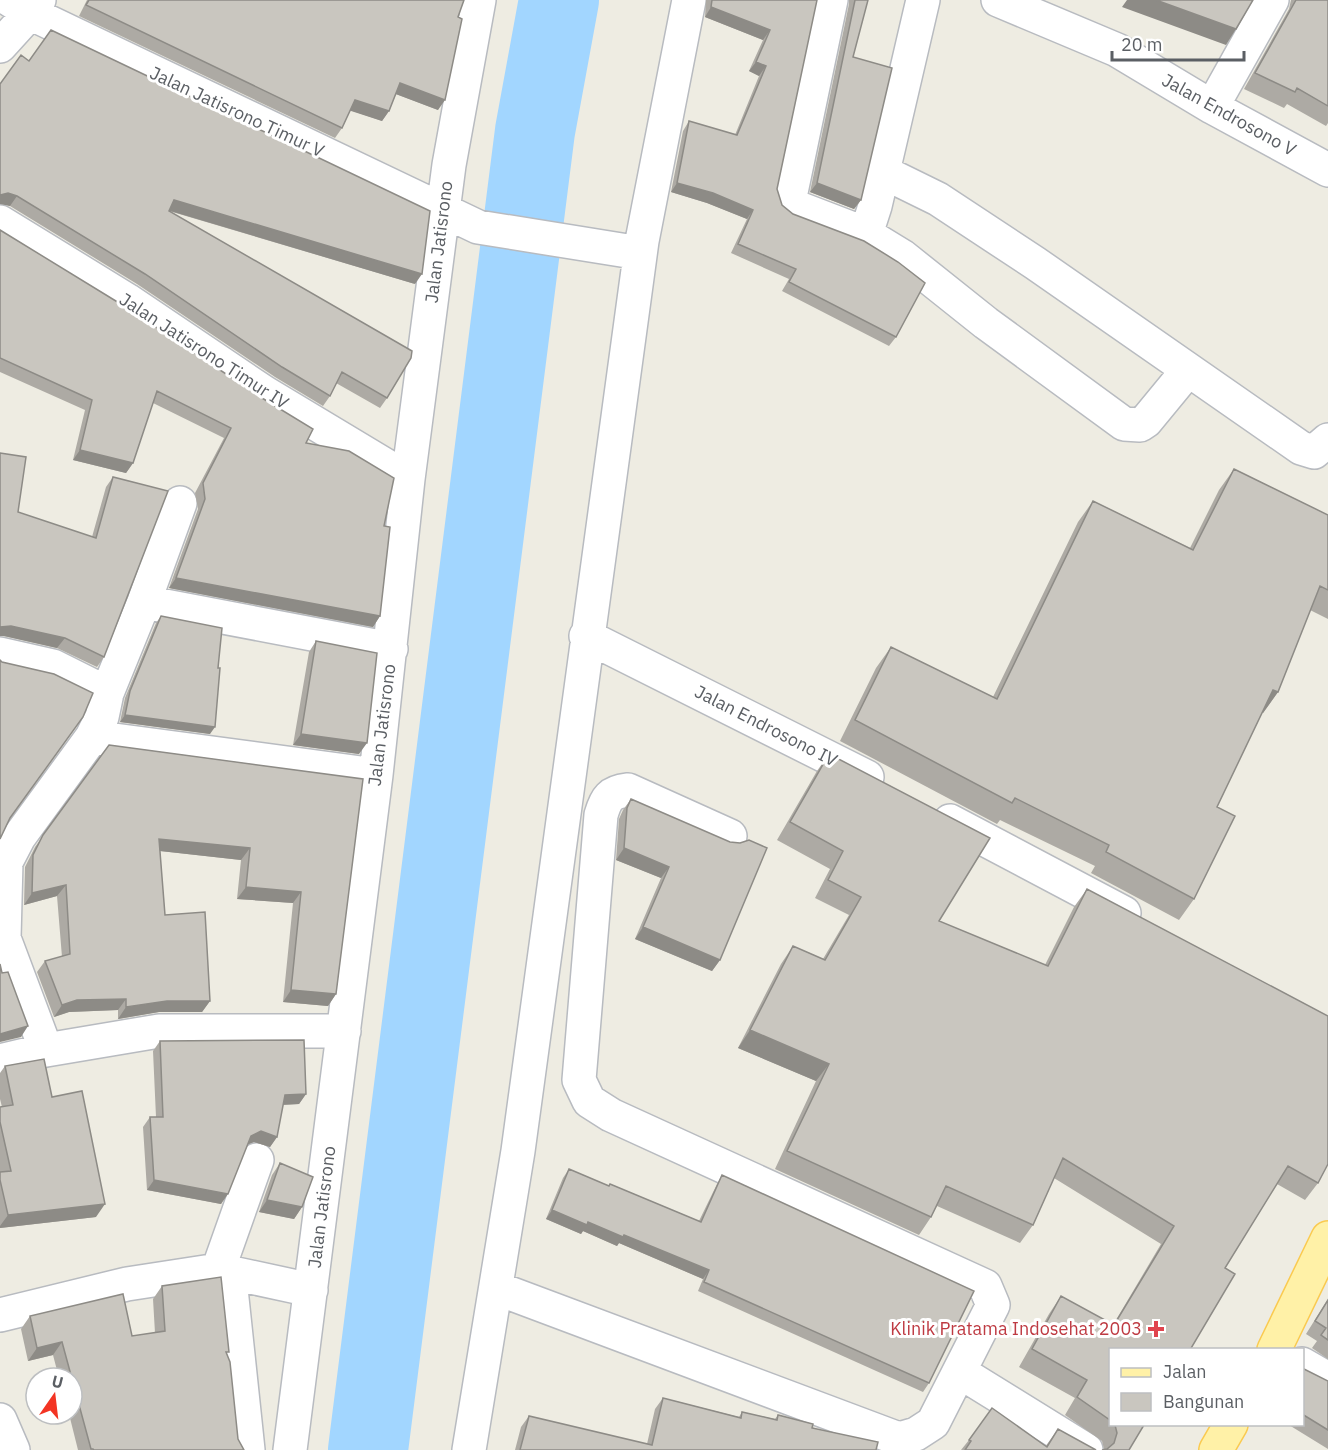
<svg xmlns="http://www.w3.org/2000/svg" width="1328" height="1450" font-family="'IBM Plex Sans',sans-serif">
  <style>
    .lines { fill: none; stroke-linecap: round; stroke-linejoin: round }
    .river { stroke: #a2d6ff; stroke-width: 80 }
    .minor-casing { stroke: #b8bbc0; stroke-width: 36 }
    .major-casing { stroke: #faca50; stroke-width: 36 }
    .minor { stroke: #fff; stroke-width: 33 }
    .major { stroke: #fff1a7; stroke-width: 33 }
    .wall { fill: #adaaa4 }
    .shaded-wall { fill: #8d8b86 }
    .building { fill: #c9c6bf; stroke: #8d8b86; stroke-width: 1.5 }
    .health-dot { fill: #e0444e; stroke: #fff; stroke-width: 2 }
    .labels { text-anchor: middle; stroke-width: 6; stroke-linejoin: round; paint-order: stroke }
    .street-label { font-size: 18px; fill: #5b5f64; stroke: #fff }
    .health-label { font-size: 18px; fill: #be3a42; stroke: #fff; text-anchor: end }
  </style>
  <rect width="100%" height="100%" fill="#eeece2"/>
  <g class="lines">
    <path class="river" d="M368,1450L535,131L559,0"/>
    <g class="minor-casing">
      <path id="minor" d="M10,0L30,13L478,227L640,253
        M831,0L789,202L793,206L866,234L902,256L986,323L1124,424L1140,425L1146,421L1188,370
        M998,0L1117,50L1212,107L1328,170
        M0,46L30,13L39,0
        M1212,107L1272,0
        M883,172L938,199L1035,263L1301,448L1314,452L1328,440
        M0,222L127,300L265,393L408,479
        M866,234L875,206L923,0
        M144,602L391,649
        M586,636L867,777
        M0,654L53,666L107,693L102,717L92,737L19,837L6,862L4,938L46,1050
        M107,693L144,602L180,503
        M92,737L376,775
        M950,821L1124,913
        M0,1061L46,1050L159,1031H344
        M218,1270L257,1160
        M229,1270L248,1450
        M496,1288L899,1439L916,1434L933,1423L993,1305L985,1286L611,1115L589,1101L579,1080L601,815C606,798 610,792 628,790L730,836
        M0,1315L127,1284L218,1270L311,1290
        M1302,1364L1328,1379
        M960,1372L1086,1450
        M0,1420L13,1450
        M290,1450L376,775L408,479L449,165L479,0
        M469,1450L518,1151L642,241L689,0"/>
    </g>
    <g class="major-casing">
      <path id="major" d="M1274,1350L1328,1238
        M1216,1450L1231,1424"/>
    </g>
    <use href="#minor" class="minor"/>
    <use href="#major" class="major"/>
  </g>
  <path class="wall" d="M87,0H464L458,17L438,110L396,94L389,111L382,121L350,110L342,128L335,138L79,16Z
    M706,0H817L777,189L782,205L896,337L889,346L782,291L789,279L731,253L747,219L707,203L671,192L683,131L689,121L735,135L759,76L749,71L763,40L705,17Z
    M849,0H868L853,57L861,200L854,209L810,192L849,4Z
    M1291,0H1328V123L1326,126L1287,104L1284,108L1244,89L1289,9Z
    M29,61L415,284L169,211L387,398L380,408L336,383L330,396L323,406L275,377L137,284L10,206L1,203Z
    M0,230L306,443L384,526L380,616L373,627L169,588L198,509L195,493L224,438L153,403L133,463L126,473L73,460L85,410L0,372Z
    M0,453L18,512L92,537L106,487L113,477L104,657L97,667L57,648L4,636H0Z
    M1234,469L1328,515V619L1310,610L1278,692L1263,713L1262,712L1217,807L1194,899L1179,920L1091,873L1095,866L1000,820L997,824L840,741L876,668L891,647L993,697L1078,522L1093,501L1190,548L1219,490Z
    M161,616L218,668L210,734L120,722L125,698L156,623Z
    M316,641L359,754L293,745L309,652Z
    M109,745L363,779L336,994L328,1006L283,1002L293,903L237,899L241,860L160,851L165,915L210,1001L202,1012H159L118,1019V1010L69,1012L54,1017L37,972L45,961L62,957L57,896L24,905L25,867L35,847Z
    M829,754L939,921L1045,965L1074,907L1087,889L1318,1183L1305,1200L1277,1184L1110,1350V1425H1144L1129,1450L1104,1449L1102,1441L1065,1415L1075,1398L1019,1367L1049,1314L1061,1296L1113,1325L1161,1244L1054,1178L1033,1225L1020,1243L937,1206L931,1217L919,1235L775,1169L816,1081L738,1048L781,964L793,946L823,959L849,915L815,898L830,869L777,840L817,771Z
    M631,799L720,960L712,971L635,939L661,878L616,860L619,819L623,810Z
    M160,1041L306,1094L299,1104L283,1105L277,1137L270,1147L254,1142L248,1144L221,1204L147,1190L143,1127L150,1117H156L153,1051Z
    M5,1066L52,1097L96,1217L0,1228V1107H2L0,1099V1073Z
    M280,1163L302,1207L294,1219L259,1212L272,1175Z
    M569,1169L609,1186L610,1184L699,1221L717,1184L722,1175L929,1383L923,1392L698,1291L703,1279L619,1243L617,1246L583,1231L581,1234L546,1219L563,1178Z
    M162,1286L227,1354L238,1439L244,1450H78L69,1414H72V1378H59L53,1355L28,1361L21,1329L30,1316L132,1336L155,1333L153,1299Z
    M1328,1299V1359L1312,1348L1317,1341L1306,1334Z
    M1302,1368L1328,1381V1449L1289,1425H1302Z
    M663,1398L739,1417L742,1412L775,1419L778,1415L876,1450H515L521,1427L529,1416L647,1444L655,1409Z
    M1058,1429L1096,1450H961L969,1440L1045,1447Z"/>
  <path class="shaded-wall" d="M1127,0H1156L1236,29L1226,45L1122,7Z
    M711,7L770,30L763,40L705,17Z
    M756,62L766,66L759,76L749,71Z
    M400,83L445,100L438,110L393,93Z
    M355,100L389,111L382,121L348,110Z
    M677,183L713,193L753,210L747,219L707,203L671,192Z
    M817,183L861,200L854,209L810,192Z
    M8,193L17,196L10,206L0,204V195Z
    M174,200L422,274L415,284L167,210Z
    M80,450L133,463L126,473L73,460Z
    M176,578L380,616L373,627L169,588Z
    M1,626H11L65,638L57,648L4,636H0V627Z
    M1273,690L1278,692L1263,713L1258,711Z
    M125,715L215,727L210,734L120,722Z
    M301,734L367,743L359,754L293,745Z
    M159,839L250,848L241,860L151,850Z
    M624,848L669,867L661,878L616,860Z
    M66,885L57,896L24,905L32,893Z
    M246,887L301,892L293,903L237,899Z
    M643,927L720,960L712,971L635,939Z
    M291,990L336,994L328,1006L283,1002Z
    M126,999L118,1010L69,1012L54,1017L62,1005L77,1000Z
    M167,1001H210L202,1012H159L118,1019L126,1007Z
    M28,1026L21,1037L0,1042V1034Z
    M750,1030L829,1064L816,1081L738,1048Z
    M306,1094L299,1104L278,1105L285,1095Z
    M261,1131L277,1137L270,1147L254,1142L244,1146L251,1136Z
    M154,1180L228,1194L221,1204L147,1190Z
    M267,1200L302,1207L294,1219L259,1212Z
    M105,1204L96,1217L0,1228V1226L8,1215Z
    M552,1210L624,1235L709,1270L703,1279L619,1243L617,1246L583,1231L581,1234L546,1219Z
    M62,1342L53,1355L28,1361L37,1348Z"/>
  <path class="building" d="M89,0H464L458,17L462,19L445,100L400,83L389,111L355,100L342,128L86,5Z
    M712,0H817L777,189L782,205L793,214L864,241L898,262L925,283L896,337L789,282L796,269L738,244L753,210L713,193L677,183L689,121L737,135L766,66L756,62L770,30L711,7Z
    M855,0H868L853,57L892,68L861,200L817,183Z
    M1156,0H1253L1236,29Z
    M1296,0H1328V106L1297,88L1295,92L1255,73Z
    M51,30L430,211L422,274L174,200L169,211L412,351L411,358L387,398L342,372L330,396L282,367L145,274L17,196L8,193L0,195V84L21,55L29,61Z
    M0,230L124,306L262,398L313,429L306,443L349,451L394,478L384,526L390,527L380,616L176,578L205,499L203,483L231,428L157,391L133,463L80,450L92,400L0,358Z
    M0,453L26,457L18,512L96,538L113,477L168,491L104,657L65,638L11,626L0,627Z
    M1234,469L1328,515V590L1320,586L1278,692L1273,690L1217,807L1235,816L1194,899L1106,852L1109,845L1015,798L1012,803L855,720L891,647L997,699L1093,501L1193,550Z
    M161,616L222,628L218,668H220L215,727L125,715L130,691Z
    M316,641L377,653L367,743L301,734Z
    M0,660L2,662L54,674L93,693L83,717L10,818L0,839Z
    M109,745L363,779L336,994L291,990L301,892L246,887L250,848L159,839L165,915L205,912L210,1001H167L126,1007V999L77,1000L62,1005L45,961L70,954L66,885L32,893L33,855L43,835Z
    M829,754L990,838L939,921L1048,966L1087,889L1328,1016V1164L1318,1183L1288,1166L1225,1268L1235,1274L1190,1350H1110V1420L1077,1397L1087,1380L1032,1349L1061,1296L1114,1325L1174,1226L1063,1158L1033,1225L946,1186L931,1217L787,1151L829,1064L750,1030L793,946L825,960L861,897L828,880L843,851L790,822Z
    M631,799L730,842L740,843L749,840L767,848L720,960L643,927L669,867L624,848L627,808Z
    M0,964L2,973L8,972L28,1026L0,1034Z
    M304,1040L306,1094L285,1095L277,1137L261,1131L251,1136L228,1194L154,1180L150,1117H163L160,1041Z
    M44,1059L52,1097L82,1091L105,1204L8,1215L0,1180V1172L11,1171L0,1122V1107L13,1105L5,1066Z
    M280,1163L313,1177L302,1207L267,1200Z
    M569,1169L609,1186L610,1184L701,1222L722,1175L974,1291L929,1383L704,1282L709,1270L624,1235L623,1237L588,1222L587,1225L552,1210Z
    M221,1277L229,1352H226L230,1362L238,1439L244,1450H94L93,1449H91L62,1342L37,1348L30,1316L123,1294L132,1336L165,1331L162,1286Z
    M1328,1300V1340L1321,1335L1326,1328L1315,1321Z
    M1302,1368L1328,1381V1430L1302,1414Z
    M663,1398L741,1418L742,1412L777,1420L778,1415L813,1424L812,1428L878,1442L876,1450H520L529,1416L652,1445Z
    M992,1408L1047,1447L1058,1429L1096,1450H965L971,1441L969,1440Z
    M1115,1425H1144L1129,1450H1102L1107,1449L1114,1443L1117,1433Z"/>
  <path class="health-dot" d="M1153 1320h6v6h6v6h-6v6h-6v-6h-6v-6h6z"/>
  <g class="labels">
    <g class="street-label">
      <text transform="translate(237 112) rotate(25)" y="6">Jalan Jatisrono Timur V</text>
      <text transform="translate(1229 115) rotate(29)" y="6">Jalan Endrosono V</text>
      <text transform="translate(439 242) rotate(-83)" y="6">Jalan Jatisrono</text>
      <text transform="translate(204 351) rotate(33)" y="6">Jalan Jatisrono Timur IV</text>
      <text transform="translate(382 725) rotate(-83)" y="6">Jalan Jatisrono</text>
      <text transform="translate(766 726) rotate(27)" y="6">Jalan Endrosono IV</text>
      <text transform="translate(322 1207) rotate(-83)" y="6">Jalan Jatisrono</text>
    </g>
    <g class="health-label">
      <text x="1142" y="1335">Klinik Pratama Indosehat 2003</text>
    </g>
  </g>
  <rect x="1109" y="1348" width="195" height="78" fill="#ffffff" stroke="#bdbfc1" stroke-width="1.5"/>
  <rect x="1121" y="1368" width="30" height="9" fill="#fff1a7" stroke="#bdbfc1" stroke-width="1.5"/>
  <text x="1163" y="1378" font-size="18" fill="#5b5f64">Jalan</text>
  <rect x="1121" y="1393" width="30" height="18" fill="#c9c6bf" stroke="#bdbfc1" stroke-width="1.5"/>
  <text x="1163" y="1408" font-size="18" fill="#5b5f64">Bangunan</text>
  <g transform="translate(54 1396) rotate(14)"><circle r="28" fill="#ffffff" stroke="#bdbfc1" stroke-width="1.5"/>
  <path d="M0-4.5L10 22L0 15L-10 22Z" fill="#f33423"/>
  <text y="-9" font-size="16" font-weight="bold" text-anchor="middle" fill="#5b5f64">U</text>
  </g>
  <path d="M1112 51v9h132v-9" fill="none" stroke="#5b5f64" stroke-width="3"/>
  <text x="1121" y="51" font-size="18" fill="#5b5f64" stroke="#ffffff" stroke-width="4.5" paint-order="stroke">20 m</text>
</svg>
